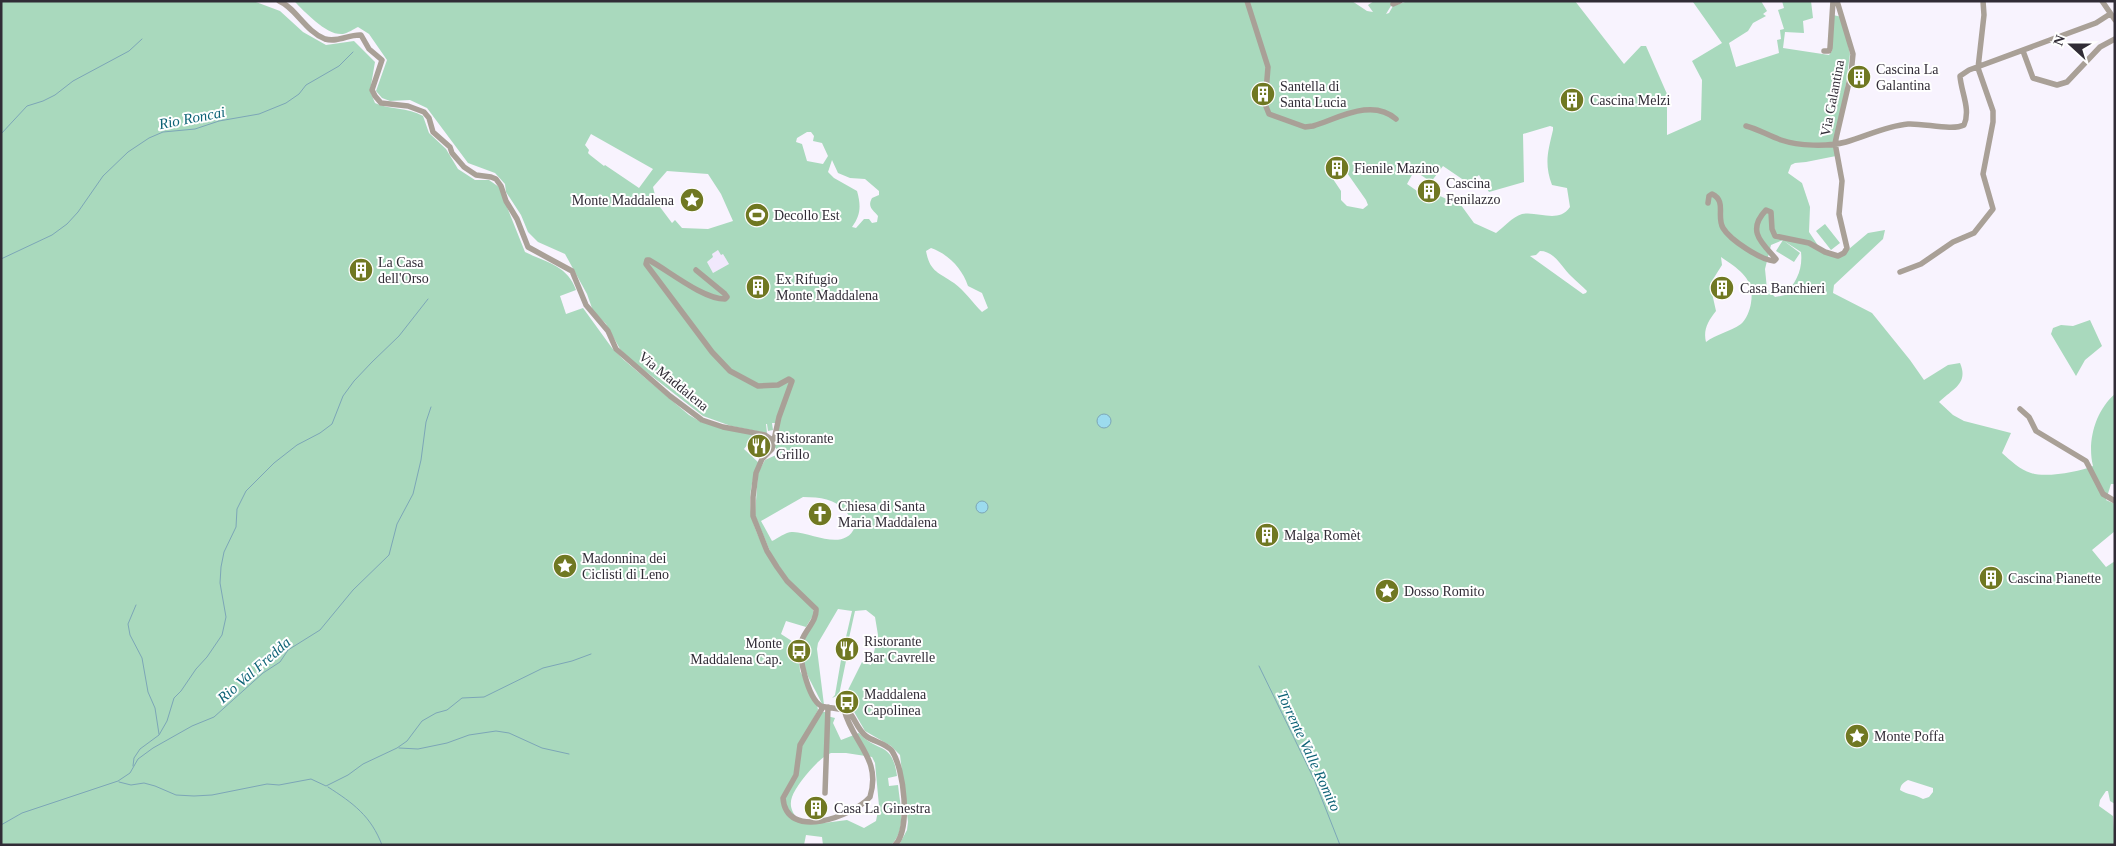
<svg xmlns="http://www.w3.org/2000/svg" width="2116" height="846" font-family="'Times New Roman',serif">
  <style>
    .built { fill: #f1e8fc }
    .green { fill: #a9d9bd; fill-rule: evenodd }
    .water { fill: #9cdbee; stroke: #7ca6b7 }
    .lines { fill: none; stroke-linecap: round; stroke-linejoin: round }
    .stream { stroke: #7ca6b7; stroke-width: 1 }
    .minor { stroke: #a9a097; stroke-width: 5.5 }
    .labels { text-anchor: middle; stroke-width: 4; stroke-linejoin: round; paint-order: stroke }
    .poi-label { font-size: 14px; fill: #312c36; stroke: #fff; text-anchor: start }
    .street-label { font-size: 14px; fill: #312c36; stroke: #fff }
    .water-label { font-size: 15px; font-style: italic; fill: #0d6276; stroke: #fff }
  </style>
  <rect width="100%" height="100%" fill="#f8f3fe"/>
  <path class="built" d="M718,250L723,254L729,264L713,273L707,262L713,257L711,254Z"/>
  <path class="green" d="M1,1H253L280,11L303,32L326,45L354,41L375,62L370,91L375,103C389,110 408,107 423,116L429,133L446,149L458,169L475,180H489L499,187L525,252C547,263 567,265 576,290L560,296L566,314L583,308L612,348L624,360L689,415L701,422L755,435L744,449L759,463C731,525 775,563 812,606L814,614L806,627L786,621L781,634L798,645L800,671L817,704L818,710L808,728L823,712H827V716L835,718L833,723L841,740L859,733C878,754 892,740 897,776L888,778L889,786L898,785C900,805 907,830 891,845H823L822,837L806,835L804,845H1ZM831,753H846L872,757L875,763L879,806L876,821L864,828L847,820L824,823L798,819C792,813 789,805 792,797C796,785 819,757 831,753Z
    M294,1H1352L1367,11L1373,12L1368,5L1374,1H1394L1386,14L1389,13L1393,6L1408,1H1575L1624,64L1641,46H1646L1667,94V135L1701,120L1702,80L1692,61L1722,43L1693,2L1761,1L1767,11L1763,14L1766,16L1753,23L1748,31L1729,43L1736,67L1779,53L1777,40L1781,39L1780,30L1784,29L1778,10L1784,8L1782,1H1811L1813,18L1803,21L1804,33L1785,32L1783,48L1829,55L1832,51L1833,15L1842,17L1850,54L1836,156L1806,162L1795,163L1791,165L1788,173L1802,183L1810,207L1809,232L1819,247L1835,257L1849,249L1868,233L1885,230L1883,239L1834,285L1833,293L1872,313L1910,360L1924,380L1948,365L1960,363C1969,384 1952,389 1939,402L1953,415L1964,421L2011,433L2002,453C2010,460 2020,470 2031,473C2045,478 2079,472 2093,466C2087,442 2095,411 2115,394V484H2111L2106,500L2115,504V531L2092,550L2106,567L2115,561V804L2110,801L2108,791H2106L2100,800L2099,806L2113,816L2115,845H899L907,830L908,822L900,755L891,746L865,731L845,696L862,662L871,665L878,635L875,617L866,610L855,611L849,638L846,637L852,611L838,609L818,643L817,649L824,705L822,704C814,685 796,663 804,641C809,630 815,621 818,609L788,579L772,556L755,515L758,473L765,460L776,455L777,450L774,446L779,423H772L773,430L768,431L767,424H766L767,433L731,426L703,416L631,360L620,349L606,324L593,311L587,294L565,254L538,242L528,232L521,215L506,192L505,184L495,173L468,163L427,108L410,100L390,101L382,98L376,91L387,60L369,34L358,27C354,29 348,33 343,34C327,36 305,12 294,1ZM1550,126L1553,127V130C1548,151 1544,164 1552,185L1567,188L1570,207C1558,224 1539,211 1522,214C1512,217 1504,227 1496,233L1474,223L1458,201L1460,196L1453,202L1440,196L1433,202L1407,184L1413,173H1418L1431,182L1443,166L1465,181L1463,187L1479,175L1489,192L1524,182L1523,134ZM807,132H811L814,136L813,141L822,143L828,156L823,164L807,161L802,144L796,142L797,138ZM591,134L653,169L639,188L605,165L604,166L590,155L588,153L589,150L585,145ZM832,160L838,173L850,178L865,179L879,191V195L872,198C867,207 873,210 878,216L877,222L872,223L869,219H864L856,228L852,227C861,215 861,205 857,191L834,178L828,172ZM1345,170L1366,200L1368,205L1363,209L1347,206L1341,200V191L1333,179ZM667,171L708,174L721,194L733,221L708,229L682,228L675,220L672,223L657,203L653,187ZM1783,240L1776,251L1794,262L1800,253L1784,241L1801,252C1803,270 1796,282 1785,295L1775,297L1767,289L1765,269L1771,245ZM931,248C948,254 962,268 968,286L982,293L988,308L982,312C973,303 964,290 954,283C938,272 930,272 926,251ZM718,250L721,255L723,254L729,264L713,273L707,262L713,257L712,254ZM1540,251C1555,251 1562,268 1571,276C1576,281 1582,286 1587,291L1586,293L1583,294L1530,256L1536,255ZM1721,257C1740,270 1755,279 1751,303C1750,310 1746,320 1741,324C1730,332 1716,334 1706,342C1703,330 1708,321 1716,311L1710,284L1722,265ZM803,497C828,497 845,502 855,527C844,552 814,533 793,532C787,531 778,538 772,541L761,521ZM1908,780L1933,788V792L1929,797L1923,799C1915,794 1907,795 1900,790C1901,784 1903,783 1908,780Z
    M1825,224L1840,243L1831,250L1816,231Z
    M2090,320L2102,346L2085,360L2076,376L2051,334L2053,328L2061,325L2073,326Z
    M841,660L846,661L839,695L832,698L835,695Z"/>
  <path class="water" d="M1097 421a7 7 0 1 1 14 0a7 7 0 1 1-14 0Z
    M976 507a6 6 0 1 1 12 0a6 6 0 1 1-12 0Z"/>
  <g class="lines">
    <path class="stream" d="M1,134L27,106L43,101L55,95L73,81L129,51L142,39
      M1,259L52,235L67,224L78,212L103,176L128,152L149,138L163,132L195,129L219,121L259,114L286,103L299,94L306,85L339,66L353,52
      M136,605L128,624L130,635L142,658L148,692L155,708L159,734
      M1259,666L1314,779L1340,845
      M399,748L418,749L447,743L469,735L496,731L509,733L542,748L569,754
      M133,766L134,758L140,749L159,735L167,721L174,698L181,691L196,669L207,657L222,635L226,617L220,583L221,567L224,552L236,527L237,509L246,491L274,463L297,445L320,433L332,424L343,396L354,381L372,362L399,336L428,299
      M119,782L131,785L144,783L155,786L176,795L194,796L212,795L267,784L279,785L311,779L326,786L348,775L363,764L397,748L407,741L422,721L436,713L447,710L462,698L484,697L543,668L572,661L591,654
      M328,787C353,803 371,816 382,845
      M1,825L22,813L118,781L130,773L138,759L153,748L192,726L214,717L263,673L280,662L288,650L320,630L353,590L389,555L397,524L413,494L421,460L426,422L431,407"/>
    <path class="minor" d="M279,1C296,8 305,31 325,39C338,43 349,34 361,35L369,49L382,60L372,90L375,96L381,103L408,106L424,112L429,118L433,132L450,147L452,153L464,167L476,175L491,177L496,179L501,186L506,201L517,219L528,247L572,271L586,305L608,331L616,349L670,396L702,420L723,427L765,435L774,441
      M1247,1L1268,67L1265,104L1269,114L1305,127L1313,126C1339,118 1372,98 1396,119
      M2102,1L2115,20
      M1393,4L1400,1
      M1824,51H1829L1830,48L1833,1
      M2023,51L2033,78L2057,85L2067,82L2100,47L2115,39
      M1746,126C1758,129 1769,136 1781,140C1799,146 1827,147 1846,142C1867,136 1886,126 1908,124C1924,123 1952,131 1964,125C1971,109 1961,92 1960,76L1969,70L2096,23L2110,14
      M1708,203L1709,196L1712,194C1727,201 1716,216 1723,228C1730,240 1761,260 1774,261L1776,259C1762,243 1746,231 1766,210L1771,212L1772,229L1775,236L1809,243L1825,252L1838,256L1844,253L1847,248L1839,214L1842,181L1835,143L1851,74L1853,54L1837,1
      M696,270L724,293L727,297L725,299C703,299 669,271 649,260H647L646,264L712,352L730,371L758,386L778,385L789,379L792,381L779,417L772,449L762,459L756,473L753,497V516L767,551L777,567L787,581L816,609C817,621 806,629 802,640C797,654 808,698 821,706C823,707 843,709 848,711C855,718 857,729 866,736C874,742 886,743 892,751C904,769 911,829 895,845
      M1900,272L1921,264L1953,242L1974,233L1993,209L1983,174L1993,122V111L1978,68L1984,15L1983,1
      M2020,409L2029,417L2036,431L2086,461L2103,494L2115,501
      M823,707L800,745L796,775L783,798C786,841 852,817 870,797C882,758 852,743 844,709
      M825,793L828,707"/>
  </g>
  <defs>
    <g id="building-disc" transform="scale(1.25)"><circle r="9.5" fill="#707822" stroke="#fff"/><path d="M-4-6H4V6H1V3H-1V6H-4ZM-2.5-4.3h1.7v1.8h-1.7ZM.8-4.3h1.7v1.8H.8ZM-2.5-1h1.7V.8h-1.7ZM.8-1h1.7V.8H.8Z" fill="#fff"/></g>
    <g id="sight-disc" transform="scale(1.25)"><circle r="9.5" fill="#707822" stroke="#fff"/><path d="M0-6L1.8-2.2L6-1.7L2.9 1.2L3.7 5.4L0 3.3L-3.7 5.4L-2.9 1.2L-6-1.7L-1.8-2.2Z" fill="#fff"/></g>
    <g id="stadium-disc" transform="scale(1.25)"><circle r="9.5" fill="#707822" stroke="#fff"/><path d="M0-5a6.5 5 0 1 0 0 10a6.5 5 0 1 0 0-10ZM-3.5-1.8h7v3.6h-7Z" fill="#fff"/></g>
    <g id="restaurant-disc" transform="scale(1.25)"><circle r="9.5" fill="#707822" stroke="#fff"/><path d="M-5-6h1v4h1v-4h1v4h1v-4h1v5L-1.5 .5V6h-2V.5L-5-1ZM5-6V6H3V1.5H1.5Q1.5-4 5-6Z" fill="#fff"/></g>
    <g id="church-disc" transform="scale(1.25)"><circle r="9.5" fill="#707822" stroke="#fff"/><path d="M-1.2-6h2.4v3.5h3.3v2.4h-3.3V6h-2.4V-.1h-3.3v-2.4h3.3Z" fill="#fff"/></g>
    <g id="bus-disc" transform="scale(1.25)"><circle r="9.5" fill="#707822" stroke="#fff"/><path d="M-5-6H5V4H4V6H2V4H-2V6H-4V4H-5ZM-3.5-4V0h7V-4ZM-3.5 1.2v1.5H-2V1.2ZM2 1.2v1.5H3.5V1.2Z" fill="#fff"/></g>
  </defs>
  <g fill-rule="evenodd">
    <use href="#building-disc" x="1859" y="77"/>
    <use href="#building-disc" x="1263" y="94"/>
    <use href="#building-disc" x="1572" y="100"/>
    <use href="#building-disc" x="1337" y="168"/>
    <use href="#building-disc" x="1429" y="191"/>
    <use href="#sight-disc" x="692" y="200"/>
    <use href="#stadium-disc" x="757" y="215"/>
    <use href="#building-disc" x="361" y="270"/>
    <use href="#building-disc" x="758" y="287"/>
    <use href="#building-disc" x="1722" y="288"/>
    <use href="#restaurant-disc" x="759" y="446"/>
    <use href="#church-disc" x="820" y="514"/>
    <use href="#building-disc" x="1267" y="535"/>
    <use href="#sight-disc" x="565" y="566"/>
    <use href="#building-disc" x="1991" y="578"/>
    <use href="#sight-disc" x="1387" y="591"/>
    <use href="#restaurant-disc" x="847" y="649"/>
    <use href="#bus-disc" x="799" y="651"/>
    <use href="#bus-disc" x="847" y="702"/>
    <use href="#sight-disc" x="1857" y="736"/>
    <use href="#building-disc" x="816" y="808"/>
  </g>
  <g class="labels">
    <g class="poi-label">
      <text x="1876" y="74">Cascina La<tspan x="1876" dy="16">Galantina</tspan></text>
      <text x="1280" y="91">Santella di<tspan x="1280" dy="16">Santa Lucia</tspan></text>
      <text x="1590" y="105">Cascina Melzi</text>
      <text x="1354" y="173">Fienile Mazino</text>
      <text x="1446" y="188">Cascina<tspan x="1446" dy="16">Fenilazzo</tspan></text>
      <text x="674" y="205" text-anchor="end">Monte Maddalena</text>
      <text x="774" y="220">Decollo Est</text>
      <text x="378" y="267">La Casa<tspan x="378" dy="16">dell'Orso</tspan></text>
      <text x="776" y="284">Ex Rifugio<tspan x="776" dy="16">Monte Maddalena</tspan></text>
      <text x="1740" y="293">Casa Banchieri</text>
      <text x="776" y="443">Ristorante<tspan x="776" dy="16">Grillo</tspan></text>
      <text x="838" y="511">Chiesa di Santa<tspan x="838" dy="16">Maria Maddalena</tspan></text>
      <text x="1284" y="540">Malga Romèt</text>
      <text x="582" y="563">Madonnina dei<tspan x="582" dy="16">Ciclisti di Leno</tspan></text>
      <text x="2008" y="583">Cascina Pianette</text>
      <text x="1404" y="596">Dosso Romito</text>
      <text x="864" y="646">Ristorante<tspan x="864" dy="16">Bar Cavrelle</tspan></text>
      <text x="782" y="648" text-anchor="end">Monte<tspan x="782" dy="16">Maddalena Cap.</tspan></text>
      <text x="864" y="699">Maddalena<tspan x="864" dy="16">Capolinea</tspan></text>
      <text x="1874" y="741">Monte Poffa</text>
      <text x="834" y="813">Casa La Ginestra</text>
    </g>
    <g class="street-label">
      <text transform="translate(1832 98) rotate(-79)" y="5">Via Galantina</text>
      <text transform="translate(674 381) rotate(39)" y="5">Via Maddalena</text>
    </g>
    <g class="water-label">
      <text transform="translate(192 118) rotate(-11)" y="5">Rio Roncai</text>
      <text transform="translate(254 670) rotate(-41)" y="5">Rio Val Fredda</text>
      <text transform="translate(1309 751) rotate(65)" y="5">Torrente Valle Romito</text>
    </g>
  </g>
  <rect width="2116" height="846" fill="none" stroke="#312c36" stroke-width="5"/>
  <g transform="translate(2071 45) rotate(291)" stroke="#ffffff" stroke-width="4" paint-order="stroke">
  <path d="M0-4L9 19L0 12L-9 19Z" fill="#312c36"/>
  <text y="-8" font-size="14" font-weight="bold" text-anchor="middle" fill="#312c36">N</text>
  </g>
</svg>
